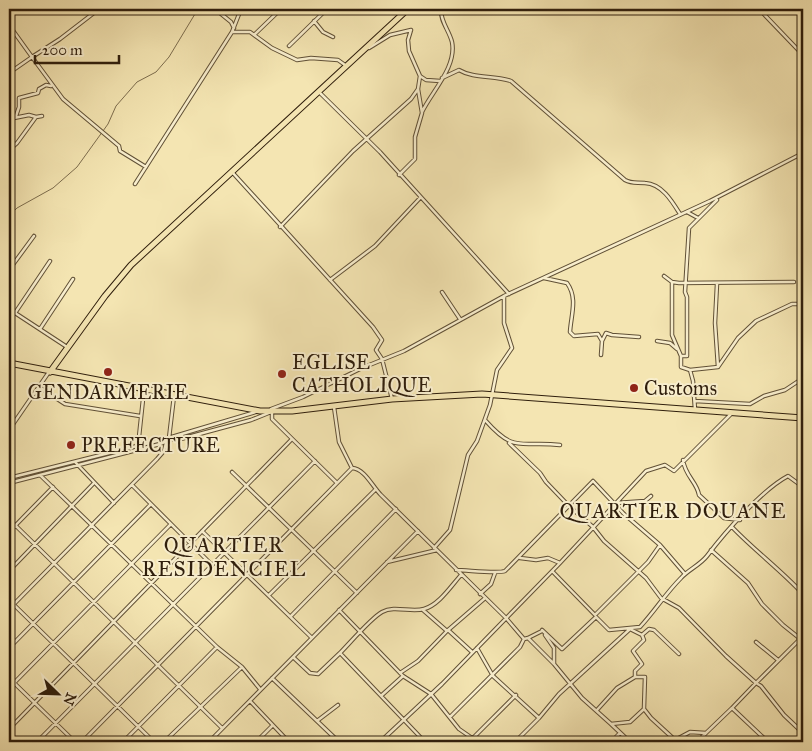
<svg xmlns="http://www.w3.org/2000/svg" width="812" height="751" font-family="'IM FELL Great Primer',serif">
  <style>
    .lines { fill: none; stroke-linecap: round; stroke-linejoin: round }
    .stream { stroke: #7d6d4e; stroke-width: 1 }
    .minor-casing { stroke: #605036; stroke-width: 4.5 }
    .trunk-casing { stroke: #2f1e0c; stroke-width: 7 }
    .minor { stroke: #f8eecd; stroke-width: 2.5 }
    .trunk { stroke: #f4e5b2; stroke-width: 5 }
    .poi-dot { fill: #8f2418; stroke: #f8eecd; stroke-width: 2 }
    .labels { text-anchor: middle; stroke-width: 4; stroke-linejoin: round; paint-order: stroke }
    .poi-label { font-size: 20px; fill: #2f1e0c; stroke: #f8eecd; text-anchor: start }
    .neighbourhood-label { font-size: 21px; letter-spacing: 1px; fill: #2f1e0c; stroke: #f8eecd }
  </style>
  <rect width="100%" height="100%" fill="#f4e5b2"/>
  <filter id="stains"><feTurbulence type="fractalNoise" baseFrequency=".004" numOctaves="4"/><feColorMatrix values="0 0 0 0 .2 0 0 0 0 .09 0 0 0 0 .02 0 0 0 .5 -.17"/></filter>
  <radialGradient id="worn" r=".72"><stop offset=".6" stop-color="#630" stop-opacity="0"/><stop offset="1" stop-color="#630" stop-opacity=".3"/></radialGradient>
  <g class="lines">
    <path class="stream" d="M9,216L17,208L53,188L77,167L108,124L116,106L137,82L156,72L169,57L198,9"/>
    <g class="minor-casing">
      <path id="minor" d="M99,9L60,39L32,57L63,99L119,146L120,151L146,167
        M215,9L231,22L234,28
        M759,9L803,55
        M90,15L91,9
        M314,21L323,32L333,37
        M9,25L32,57L9,73
        M232,32H250L272,48L297,60L311,58L338,60L345,65
        M254,35L281,9
        M289,46L327,9
        M369,48L390,35L411,30
        M420,76L426,80L440,81
        M442,78L459,70C474,79 494,75 511,81L625,180C632,184 637,182 645,183C662,184 672,201 680,214
        M319,92L380,152L509,294
        M422,112C432,91 457,67 452,42C449,30 440,21 441,9
        M16,116L19,107V98L38,93L39,89L46,85L51,86
        M9,119L29,115L36,117
        M9,150L17,143L36,117L42,116
        M232,172L373,327L382,340L376,350L382,359L392,399
        M399,175L415,159V137L422,113L418,89L420,76L409,51L408,40L411,30
        M135,184L232,32L241,9
        M687,212L698,218
        M280,227L353,151L411,99L418,89
        M9,270L34,236
        M664,276L672,282L679,283L794,282
        M544,278L567,283C578,298 571,315 570,332L574,336L598,334L602,341L601,355
        M330,280L375,246L420,198
        M672,282V335L681,356V367L690,370L693,381L695,410
        M717,284L715,323L718,367
        M442,292L460,319
        M9,309L67,347
        M15,313L50,261
        M40,329L73,279
        M602,341L606,333L612,335L639,337
        M657,341L670,343L677,349
        M681,356H687V297L685,292L689,228L717,200
        M690,370L718,367L738,338L756,321L792,304H803
        M39,387L65,404L140,416
        M695,401L750,404L764,396L785,390L803,378
        M334,407L339,442L352,468C365,469 372,486 381,495L506,618L524,639L528,638L554,664
        M271,409L303,397L362,368L404,351L504,296L710,201L803,153
        M272,413V419L337,483
        M485,420C516,455 520,440 560,445
        M9,430L49,372
        M169,438L174,396
        M509,443L540,473L546,482L569,506L593,527L604,541L646,578L661,598L679,608L726,656L756,683L803,636
        M138,446L144,390
        M683,460C685,476 697,482 699,495L724,518L740,520
        M75,462L114,503
        M232,472L357,593
        M40,475L217,647L242,667L260,689
        M9,478L165,439L259,411
        M9,483L160,444L171,439L177,440L251,420L271,412
        M132,485L212,565
        M616,503L645,501L651,496
        M15,525L222,728
        M732,527C755,551 781,570 803,594
        M202,531L312,638
        M9,532L53,487
        M434,548L450,530L468,455L477,441L490,405L497,370L512,348L504,323V296
        M711,550L748,583L762,604L783,625L803,641
        M520,558L536,560L548,558L560,563
        M387,562L437,550
        M456,570C467,570 498,574 505,571L593,481L624,514L660,545L685,574
        M9,571L94,483
        M553,572L595,615L648,562L660,545
        M480,594L491,584L495,573
        M269,595L376,489
        M9,600L154,742
        M13,605L157,459L164,451L166,443
        M339,610L403,676L431,694L459,729L472,738
        M423,610L447,631L484,599
        M291,616L396,509
        M448,630L472,652
        M542,630L562,649L596,617L609,630L640,627C655,611 665,594 681,578C688,570 700,565 707,556C725,532 763,489 788,476L803,487
        M545,635L554,648V664L582,698L611,724L630,722L644,709L651,718L675,740L690,732L706,733L732,708L768,742
        M642,635L644,640L633,651L642,664L635,671V677H645L644,708
        M528,638L542,631
        M756,642L778,660
        M9,648L151,504
        M477,648L493,676L539,718L559,694L630,629L642,635L649,629L654,630L679,654
        M340,653C350,643 371,618 382,612C395,605 411,613 424,609C439,605 451,586 461,575
        M293,657L310,673L318,674L340,653L425,742
        M400,673L418,661L447,631
        M9,678L75,742
        M272,678L339,742
        M9,688L171,524
        M382,695L403,676
        M250,701L289,742
        M732,708L756,683L761,686L784,715L803,733
        M597,710L617,688L635,677
        M450,717L520,647L524,639
        M317,721L338,705
        M611,724L630,742
        M9,729L292,439
        M37,742L315,461
        M82,742L352,468
        M123,742L217,647
        M164,742L242,667
        M209,742L418,531
        M256,742L272,726
        M380,742L442,684L560,563L646,471L665,465L674,471L731,414
        M469,742L516,695
        M515,742L539,718
        M611,742L620,733
        M697,742L706,733"/>
    </g>
    <g class="trunk-casing">
      <path id="trunk" d="M9,363L260,411H292L392,399L482,394L803,418
        M50,372L105,296L131,265L408,9"/>
    </g>
    <use href="#minor" class="minor"/>
    <use href="#trunk" class="trunk"/>
  </g>
  <g class="poi-dot">
    <circle cx="108" cy="372" r="5"/>
    <circle cx="282" cy="374" r="5"/>
    <circle cx="634" cy="388" r="5"/>
    <circle cx="71" cy="445" r="5"/>
  </g>
  <g class="labels">
    <g class="poi-label">
      <text x="292" y="369">EGLISE<tspan x="292" dy="23">CATHOLIQUE</tspan></text>
      <text x="644" y="395">Customs</text>
      <text x="108" y="399" text-anchor="middle">GENDARMERIE</text>
      <text x="81" y="452">PREFECTURE</text>
    </g>
    <g class="neighbourhood-label">
      <text x="673" y="518">QUARTIER DOUANE</text>
      <text x="224" y="552">QUARTIER<tspan x="224" dy="24">RESIDENCIEL</tspan></text>
    </g>
  </g>
  <rect width="812" height="751" fill="none" stroke="#f4e5b2" stroke-width="30"/>
  <rect x="10" y="10" width="792" height="731" fill="none" stroke="#2f1e0c" stroke-width="2.5"/>
  <rect x="15" y="15" width="782" height="721" fill="none" stroke="#2f1e0c"/>
  <g transform="translate(58 694) rotate(113)" stroke="#f8eecd" stroke-width="4" paint-order="stroke">
  <path d="M0-4L9 19L0 12L-9 19Z" fill="#2f1e0c"/>
  <text y="-8" font-size="14" font-weight="bold" text-anchor="middle" fill="#2f1e0c">N</text>
  </g>
  <path d="M35 55v8h84v-8" fill="none" stroke="#2f1e0c" stroke-width="2.5"/>
  <text x="42" y="55" font-size="15" fill="#2f1e0c" stroke="#f8eecd" stroke-width="4" paint-order="stroke">200 m</text>
  <rect width="100%" height="100%" filter="url(#stains)"/>
  <rect width="100%" height="100%" fill="url(#worn)"/>
</svg>
